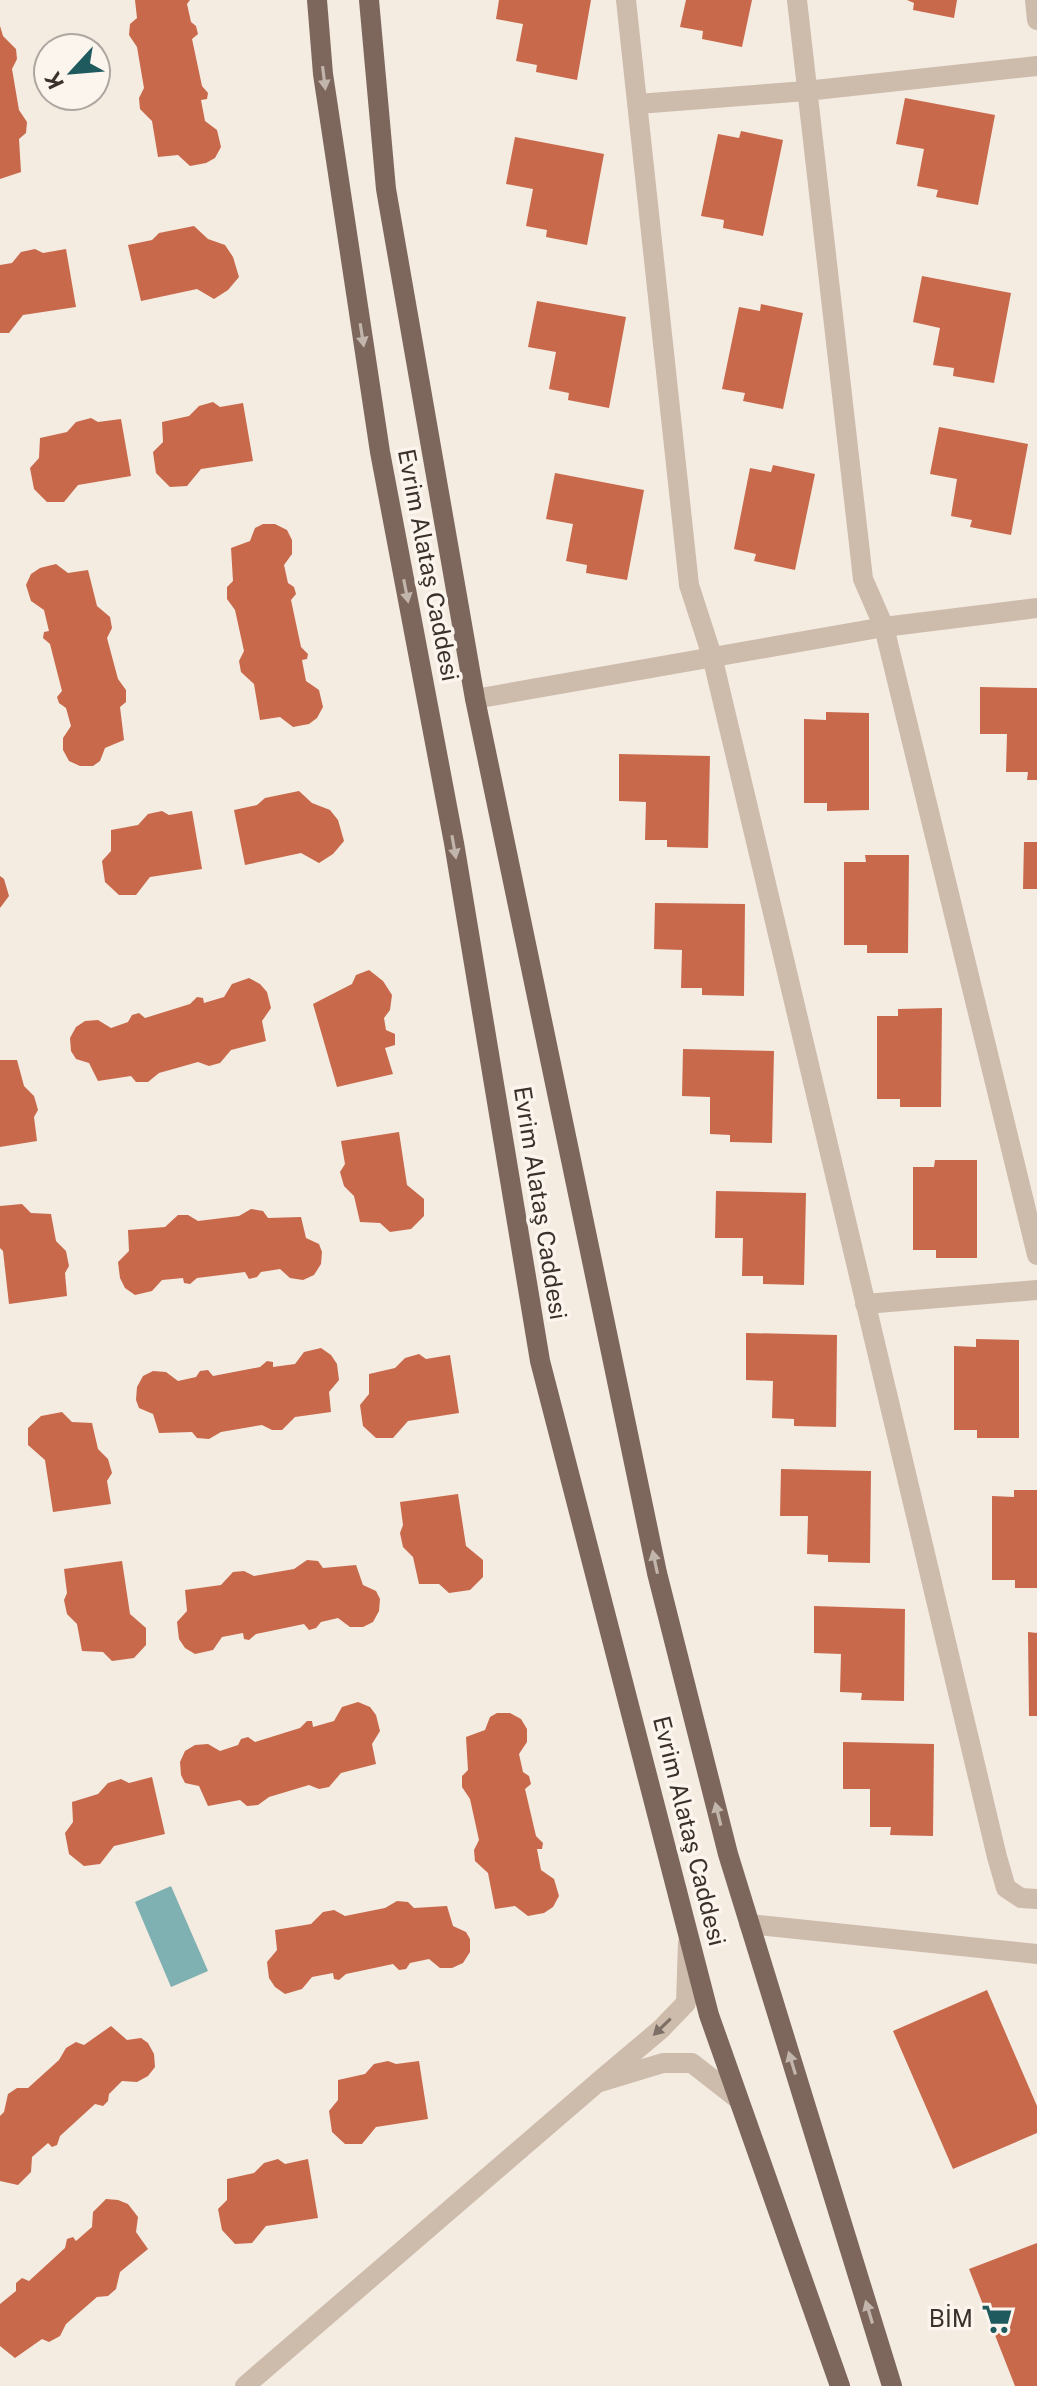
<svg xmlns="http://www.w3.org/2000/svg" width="1037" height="2386" font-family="'Public Sans',sans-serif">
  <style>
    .water { fill: #7fb0b2 }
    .building { fill: #c8694b }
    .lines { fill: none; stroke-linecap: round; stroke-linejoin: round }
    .minor { stroke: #cdbbac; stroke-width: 20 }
    .major { stroke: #7d675c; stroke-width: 20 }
    .oneway { fill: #c2b5ac }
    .oneway2 { fill: #7d6f65 }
    .labels { text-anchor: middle; stroke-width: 7; stroke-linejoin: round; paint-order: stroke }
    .street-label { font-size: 24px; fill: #3b302b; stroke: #fbf5ee }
    .poi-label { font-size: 24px; fill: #3b302b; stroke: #fbf5ee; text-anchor: end }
  </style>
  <rect width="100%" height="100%" fill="#f4ebe1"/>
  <path class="water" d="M171,1886L208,1971L171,1987L135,1902Z"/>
  <path class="building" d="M135,0H190L187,4L191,22L196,26L198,34L192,39L202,86L208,93L207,99L201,100L205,121L217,130L221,147L215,158L206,163L190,166L178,155L158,157L152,121L140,109L139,98L144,88L137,47L129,35L130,24L137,18Z
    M499,0H591L577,80L536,72L537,65L516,61L523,24L496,19Z
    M686,0H752L742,47L702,39L703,31L680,27Z
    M907,0H957L954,18L913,10L914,3Z
    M0,26L3,36L16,49L17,59L12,69L19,110L27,122L26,133L19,139L21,172L0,179Z
    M905,98L995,115L978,205L936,197L938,190L917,186L924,149L896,144Z
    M741,131L783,140L763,236L723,228L724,220L701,216L718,134L739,138Z
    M515,137L604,154L587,245L546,237L547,230L526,226L533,189L506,184Z
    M194,226L208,239L225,245L233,257L239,277L228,290L214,299L197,289L141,301L128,245L152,240L159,233Z
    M35,249L43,253L66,249L76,307L23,315L9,333H0V265L12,263L21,252Z
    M922,276L1011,293L994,383L953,376L954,368L933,365L940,328L913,322Z
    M537,301L626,317L609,408L568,400L569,393L549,389L556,352L528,347Z
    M761,304L803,313L783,409L743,401L745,393L722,389L739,307L760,311Z
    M213,402L220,407L243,403L253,461L201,469L187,486L170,487L156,473L153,452L163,442L162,422L189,416L199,406Z
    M91,418L98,422L121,419L131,476L78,485L64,502H47L34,489L30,468L39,458L40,438L67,432L76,422Z
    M939,427L1028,444L1011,535L970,527L972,520L951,516L957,479L930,474Z
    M773,465L815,474L795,570L754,561L756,554L734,549L750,468L771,472Z
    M555,473L644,490L627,580L586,573L587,565L566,561L573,524L546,519Z
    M263,524H275L287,530L292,540V554L284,565L288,583L294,587L296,594L291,600L301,647L308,654L307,659L302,660L306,681L319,690L323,707L317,718L309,724L293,727L280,717L260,720L254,684L241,672L239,661L244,651L235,610L227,599V587L233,581L231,548L250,541L255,528Z
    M56,564L68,573L88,570L97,606L110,617L112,628L107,638L118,679L126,690V702L120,707L124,740L105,748L100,761L93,766H80L69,761L63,750V738L71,726L66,708L59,703L57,697L62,691L50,644L43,638L44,632L49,631L44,610L31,601L26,585L31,574L40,568Z
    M980,687L1037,688V780H1027L1028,772H1006L1007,734H980Z
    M826,712L869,713V810L827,811V803H804V719L826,720Z
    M619,754L710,756L708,848L667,847V840H645L646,802L619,801Z
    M299,791L312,803L330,810L338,820L344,841L333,854L319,863L301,853L245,865L234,810L257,805L265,798Z
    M162,811L169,815L192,811L202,869L150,877L136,895H119L105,882L102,861L111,851V830L138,825L148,814Z
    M1024,842H1037V889H1023Z
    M865,855H909L908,953H867V945H844V862H866Z
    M0,876L4,879L9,896L0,908Z
    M655,903L745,904L744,996L702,995V988H681L682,950L654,949Z
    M369,970L383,981L392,995L390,1010L384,1018L386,1030L395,1034V1045L385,1048L393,1074L337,1087L313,1004L352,984L356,975Z
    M249,978L260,984L267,992L271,1008L262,1021L266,1041L231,1050L220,1063L209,1066L198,1062L159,1073L148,1082H136L131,1076L98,1081L89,1063L76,1059L71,1051L70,1038L76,1027L85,1021L98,1020L111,1028L128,1022L132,1015L139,1013L145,1018L190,1004L197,997L203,998L204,1003L224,997L232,984Z
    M942,1008L941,1107H900V1099H877V1016H898V1009Z
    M683,1049L774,1051L772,1143L730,1142V1135L710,1134V1097L682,1096Z
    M0,1060H17L24,1086L34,1096L38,1110L34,1117L37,1141L0,1147Z
    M399,1132L407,1185L424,1199V1216L411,1229L390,1232L380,1223L360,1222L354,1196L344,1186L340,1172L345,1164L341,1141Z
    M935,1160H977V1258H936V1250H913V1167H934Z
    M716,1191L806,1193L804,1285L763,1284V1276H742L743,1238H715Z
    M22,1204L31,1213L51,1214L56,1241L66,1251L69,1266L65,1273L67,1296L9,1304L3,1251L0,1248V1206Z
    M251,1209L263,1211L268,1218L301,1217L306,1238L319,1244L322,1252L321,1264L314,1275L303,1280L290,1278L280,1269L261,1272L257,1277L249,1279L245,1272L197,1278L190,1284L184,1283L183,1278L162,1280L152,1291L135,1295L125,1288L120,1278L118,1262L129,1251L128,1230L165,1227L178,1215H188L198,1221L239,1216Z
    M746,1333L837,1335L836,1427L794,1426V1419L772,1418L773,1381L746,1380Z
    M976,1339L1019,1340V1438H977V1430H954V1346L976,1347Z
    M321,1348L331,1355L337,1364L339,1380L329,1392L331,1412L295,1417L282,1430H272L262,1425L221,1432L209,1439L197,1438L192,1432L159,1433L153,1414L139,1408L136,1400L137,1387L143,1376L153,1371L166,1372L178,1381L196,1377L200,1371L208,1370L213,1376L260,1367L267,1361L273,1362V1367L295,1364L304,1352Z
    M419,1354L426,1359L450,1355L459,1413L408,1421L393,1438H376L363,1426L360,1405L369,1394V1374L395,1368L405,1358Z
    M62,1412L72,1422L92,1423L98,1449L108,1459L112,1473L107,1481L111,1504L53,1512L45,1460L28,1445V1428L41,1416Z
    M781,1469L871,1471L870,1563L828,1562V1555L807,1554L808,1516H780Z
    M1014,1490H1037V1588H1015V1580H992V1496L1014,1497Z
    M458,1494L466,1546L483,1560V1577L470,1590L449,1593L439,1584H419L413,1557L403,1547L400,1533L403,1525L400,1502Z
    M307,1560L318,1561L323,1568L356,1565L363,1585L376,1591L380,1599L379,1611L373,1622L363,1627H350L338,1618L321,1622L316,1628L309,1630L304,1624L256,1634L249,1640L244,1639L243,1633L222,1637L213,1650L195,1654L185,1648L179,1639L177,1622L187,1611L185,1590L221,1585L233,1572L244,1571L254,1576L294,1569Z
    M122,1561L130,1614L146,1628V1645L134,1658L112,1661L103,1652L82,1651L77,1624L67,1614L64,1600L67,1593L64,1569Z
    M814,1606L905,1609L904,1701L861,1700L862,1693L840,1692L841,1654L814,1653Z
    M1028,1632L1037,1633V1716H1029Z
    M358,1702L370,1707L376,1715L380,1731L372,1744L376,1764L341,1773L329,1787L319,1789L309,1785L269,1797L258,1805L247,1806L240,1800L208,1806L199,1786L185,1783L181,1775L180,1762L185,1751L195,1745L208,1744L220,1751L238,1745L241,1739L248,1737L255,1742L300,1728L307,1721H312L313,1727L334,1721L342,1707Z
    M497,1713H510L521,1719L527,1729V1742L519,1754L523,1772L529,1776L531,1784L525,1789L536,1836L543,1843L542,1849H537L541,1870L554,1879L559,1896L553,1907L544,1913L528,1916L515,1906L495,1909L488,1873L475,1861L474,1850L479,1840L470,1799L462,1787V1776L468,1770L466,1737L485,1730L490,1717Z
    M843,1742L934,1744L933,1836L890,1835L891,1827H870V1789H843Z
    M152,1777L165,1834L114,1846L100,1864L84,1866L69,1854L65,1833L73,1822L72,1802L98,1794L108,1783L121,1779L129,1783Z
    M397,1901L408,1902L414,1908L447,1906L453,1926L466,1932L470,1939V1952L463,1963L452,1968H440L429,1959L410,1963L406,1969L399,1970L393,1964L346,1974L339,1980L334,1979L333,1973L312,1977L302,1989L285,1994L275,1987L269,1978L267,1962L277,1950L275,1930L311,1924L323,1912L334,1910L345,1916L385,1908Z
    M987,1990L1037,2106V2133L953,2169L893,2031Z
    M111,2026L127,2040L141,2038L148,2043L154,2054L155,2067L148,2076L137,2082L122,2081L109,2094L108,2101L103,2106L95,2104L60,2136L57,2145L52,2147L48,2143L32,2157L31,2172L18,2185L0,2181V2116L4,2112L8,2094L17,2088H28L59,2060L66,2048L76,2042L84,2045Z
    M388,2061L396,2064L419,2061L428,2119L376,2127L362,2144H345L332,2132L329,2111L338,2100V2080L365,2074L374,2064Z
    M278,2159L285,2164L308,2159L318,2218L266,2226L252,2243L235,2244L222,2230L218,2209L227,2200V2179L254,2173L264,2163Z
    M106,2199L118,2200L128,2204L138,2217L136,2232L148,2249L120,2272L116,2289L108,2296L97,2297L66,2324L60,2336L49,2342L42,2339L15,2358L0,2346V2304L16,2291V2283L22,2278L29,2281L65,2248L67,2239L73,2237L76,2241L92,2227L93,2212Z
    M1037,2243V2386H1015L969,2269Z"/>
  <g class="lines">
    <path class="minor" d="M626,0L689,585L712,656L997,1857L1006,1888L1021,1898L1037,1899
      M797,0L863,579L884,627L1037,1255
      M1035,0L1037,20
      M638,104L806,91L1037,66
      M475,699L884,627L1037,608
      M865,1304L1037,1290
      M749,1924L1037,1954
      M688,1943L686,2003L661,2029L597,2083L663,2063H692L738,2099
      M245,2386L597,2083"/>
    <path class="major" d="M317,0L323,74L380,452L454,843L540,1361L709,2015L840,2386
      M369,0L386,189L475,699L657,1573L728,1854L892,2386"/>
  </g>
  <defs><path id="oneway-solid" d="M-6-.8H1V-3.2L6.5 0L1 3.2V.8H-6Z" transform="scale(2)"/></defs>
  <g class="oneway">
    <use href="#oneway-solid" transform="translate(324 78) rotate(83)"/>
    <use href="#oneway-solid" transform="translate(362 335) rotate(81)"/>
    <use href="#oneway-solid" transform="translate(406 591) rotate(79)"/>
    <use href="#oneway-solid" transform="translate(454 847) rotate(80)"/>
    <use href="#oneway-solid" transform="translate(655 1562) rotate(-102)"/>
    <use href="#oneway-solid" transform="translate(718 1814) rotate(-104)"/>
    <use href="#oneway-solid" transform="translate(792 2063) rotate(-107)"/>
    <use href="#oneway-solid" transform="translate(869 2312) rotate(-107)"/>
  </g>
  <use class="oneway2" href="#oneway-solid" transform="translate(662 2027) rotate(136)"/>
  <defs>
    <g id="supermarket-bare" transform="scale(2.4)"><path d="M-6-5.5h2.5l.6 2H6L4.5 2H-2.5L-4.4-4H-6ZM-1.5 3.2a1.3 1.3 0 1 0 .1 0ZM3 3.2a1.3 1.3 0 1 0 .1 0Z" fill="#1f5a5e" stroke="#fbf5ee" stroke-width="2.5" paint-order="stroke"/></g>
  </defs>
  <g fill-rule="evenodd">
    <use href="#supermarket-bare" x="997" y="2319"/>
  </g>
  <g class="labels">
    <g class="street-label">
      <text transform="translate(428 565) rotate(79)" y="8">Evrim Alataş Caddesi</text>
      <text transform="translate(540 1203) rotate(81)" y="8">Evrim Alataş Caddesi</text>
      <text transform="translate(689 1831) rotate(76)" y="8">Evrim Alataş Caddesi</text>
    </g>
    <g class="poi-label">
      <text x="973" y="2327">BİM</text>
    </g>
  </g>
  <g transform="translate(72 72) rotate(244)"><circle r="38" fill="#fbf5ee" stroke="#aea6a0" stroke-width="2"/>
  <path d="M0-6L14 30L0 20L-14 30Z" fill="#1f5a5e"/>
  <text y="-12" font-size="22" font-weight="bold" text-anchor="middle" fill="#3b302b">K</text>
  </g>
</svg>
